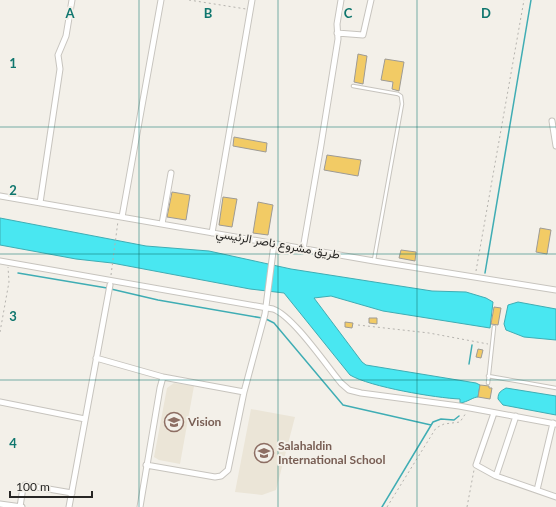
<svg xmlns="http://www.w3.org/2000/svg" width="556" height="507" font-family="Lato,Vazirmatn,sans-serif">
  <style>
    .built { fill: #ebe5d7 }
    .water { fill: #49e7f1; stroke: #3fadb4 }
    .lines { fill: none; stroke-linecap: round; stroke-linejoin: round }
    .stream { stroke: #3fadb4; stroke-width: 1.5 }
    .building { fill: #f2cb65; stroke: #9e9b95 }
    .service-casing { stroke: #c7c4be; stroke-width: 4.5 }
    .minor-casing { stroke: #c7c4be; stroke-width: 7 }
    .path { stroke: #b5b3ae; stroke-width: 1; stroke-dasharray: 2 3; stroke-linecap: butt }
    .service { stroke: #fff; stroke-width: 2.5 }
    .minor { stroke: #fff; stroke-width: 5 }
    .grid { fill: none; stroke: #0f766e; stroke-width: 1; stroke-opacity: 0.55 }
    .labels { text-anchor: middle; stroke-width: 4; stroke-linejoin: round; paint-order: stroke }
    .street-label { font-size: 12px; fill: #272624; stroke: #f3f0e9 }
    .education-label { font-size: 12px; font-weight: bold; fill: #785e54; stroke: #f3f0e9; text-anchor: start }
    .grid-label { font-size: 13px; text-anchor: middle; font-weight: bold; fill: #0f766e; stroke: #f3f0e9; stroke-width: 4; stroke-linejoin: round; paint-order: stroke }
  </style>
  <rect width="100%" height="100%" fill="#f3f0e9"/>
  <path class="built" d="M174,383L194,386L180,464L159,460L154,457L167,388Z
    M251,409L295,417L276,490L262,495L235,492Z"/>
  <path class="water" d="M0,218L146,246L209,251L291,269L432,291L466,292L486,298L493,302L490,328L383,311L331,296L314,298L362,362L366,365L476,383L480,385L478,397C473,397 468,402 460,403V399C436,398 370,387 350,375L284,293L250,289L112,263L76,259L0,245Z
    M518,302L556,309V340L524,337L506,330L504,324L508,305Z
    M506,388L556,396V415L503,405L498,399C498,392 501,391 506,388Z"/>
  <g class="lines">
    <path class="stream" d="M18,273L107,288
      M485,273L531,0
      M111,289L158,300L262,318
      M266,319L274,323L343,405L431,425
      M469,364L472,345
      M382,507L433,422L441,419L454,420L459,416"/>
  </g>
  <path class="building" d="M358,54L367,56L363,84L354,82Z
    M385,59L404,62L399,91L392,89L393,82L381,80Z
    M234,137L267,143L266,152L233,146Z
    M327,155L361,160L358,176L324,170Z
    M172,192L190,195L186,220L167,217Z
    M223,197L237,199L232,227L219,225Z
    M258,202L273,205L268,235L253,233Z
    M540,228L551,230L547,254L536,252Z
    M401,250L416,252L415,261L399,258Z
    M494,307L501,308L498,325L491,324Z
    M369,318H377V324L369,323Z
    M345,322L353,323L352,328L345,327Z
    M478,349L483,350L481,358L476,357Z
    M480,385L489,386V388H492L490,399L478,397Z"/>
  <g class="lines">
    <g class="service-casing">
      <path id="service" d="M353,86L398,94L401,96L402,104L374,260
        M488,376L556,388
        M488,383L494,327"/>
    </g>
    <g class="minor-casing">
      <path id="minor" d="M337,33L363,35L371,0
        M552,121L556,146
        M0,196L374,261L556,290
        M40,203L60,69L58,55L66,36L72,0
        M122,217L161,0
        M162,224L171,173
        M212,233L252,0
        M303,249L321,145L338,39L337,24L341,0
        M0,261L273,309C293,316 326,365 341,383L349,390L361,393L459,406L556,424
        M96,358L163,377L244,392
        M0,402L85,419
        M494,413L476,465L496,476L556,497
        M146,465L215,477L221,476L228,470L244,392L265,314L274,244
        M496,476L516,416
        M537,490L553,423
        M0,504L22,507
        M20,507L23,487L25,485L72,493
        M69,507L110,285
        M140,507L160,388L163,377"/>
    </g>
    <path class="path" d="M189,0L246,9
      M476,271L524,0
      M111,275L118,221
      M358,325L429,333L488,344
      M0,332L9,282L8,267
      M387,507L436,428L444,424L460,422L466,413
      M467,507L474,470"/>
    <use href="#service" class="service"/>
    <use href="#minor" class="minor"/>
  </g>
  <path class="grid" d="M139,0V507M278,0V507M417,0V507M0,127H556M0,254H556M0,380H556"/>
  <defs>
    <g id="school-ring" transform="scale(1)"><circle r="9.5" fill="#f3f0e9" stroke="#8d6e63" stroke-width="1.5"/><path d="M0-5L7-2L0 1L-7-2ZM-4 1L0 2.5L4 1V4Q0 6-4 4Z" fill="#8d6e63"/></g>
  </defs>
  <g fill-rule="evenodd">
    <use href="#school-ring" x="174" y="422"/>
    <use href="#school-ring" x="264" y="453"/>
  </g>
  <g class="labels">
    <g class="street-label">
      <text transform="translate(278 244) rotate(10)" y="4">طريق مشروع ناصر الرئيسي</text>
    </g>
    <g class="education-label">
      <text x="188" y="426">Vision</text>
      <text x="278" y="450">Salahaldin<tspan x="278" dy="14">International School</tspan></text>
    </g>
  </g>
  <g class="grid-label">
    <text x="70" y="18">A</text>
    <text x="208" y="18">B</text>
    <text x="348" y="18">C</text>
    <text x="486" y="18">D</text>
    <text x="13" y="68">1</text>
    <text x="13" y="195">2</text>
    <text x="13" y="321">3</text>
    <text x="13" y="448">4</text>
  </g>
  <path d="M10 491v6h82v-6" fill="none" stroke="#272624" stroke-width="2"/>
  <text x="16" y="491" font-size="12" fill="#272624" stroke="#f3f0e9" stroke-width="3" paint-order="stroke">100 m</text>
</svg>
